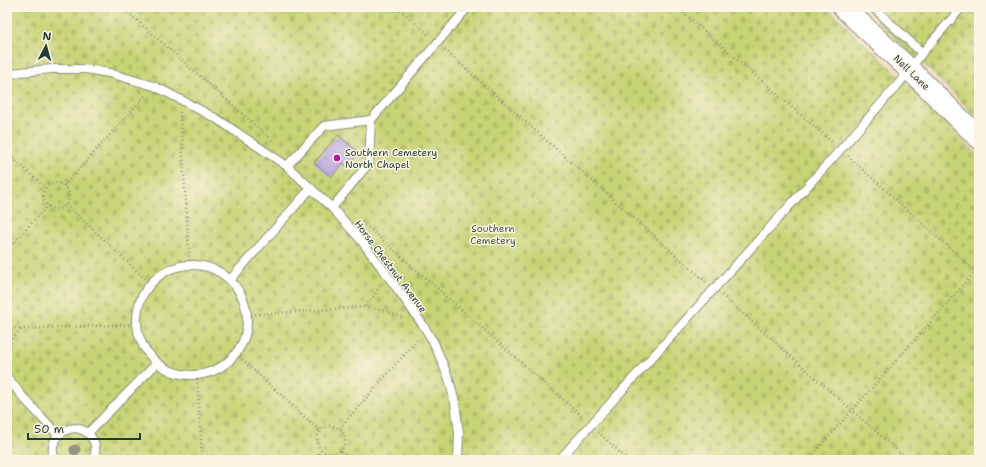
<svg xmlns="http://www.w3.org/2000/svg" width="986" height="467" font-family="'Shantell Sans',sans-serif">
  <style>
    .cemetery { fill: url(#cemetery-stones); stroke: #738854 }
    .building { fill: url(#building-back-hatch) }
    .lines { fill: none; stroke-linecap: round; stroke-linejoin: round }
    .lane-casing { stroke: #898e7a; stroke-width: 10 }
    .secondary-casing { stroke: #898e7a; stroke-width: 23 }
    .path { stroke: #898e7a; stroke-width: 2.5; stroke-dasharray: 1 3; stroke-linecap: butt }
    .lane { stroke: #fff; stroke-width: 8 }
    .secondary { stroke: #fff; stroke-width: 21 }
    .tree { fill: #91967b }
    .poi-dot { fill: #b5179e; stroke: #fcf5e5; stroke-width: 1.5 }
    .labels { text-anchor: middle; stroke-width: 3; stroke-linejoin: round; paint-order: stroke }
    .street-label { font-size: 10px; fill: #1f3d34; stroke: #fcf5e5 }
    .poi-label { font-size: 10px; fill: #1f3d34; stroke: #fcf5e5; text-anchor: start }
    .park-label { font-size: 10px; fill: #415b41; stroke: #fcf5e5 }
  </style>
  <defs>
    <pattern id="cemetery-stones" width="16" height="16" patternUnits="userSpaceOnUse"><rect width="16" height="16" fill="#c7d475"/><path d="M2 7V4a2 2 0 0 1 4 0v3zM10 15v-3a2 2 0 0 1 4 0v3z" fill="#aab766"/></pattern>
    <pattern id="building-back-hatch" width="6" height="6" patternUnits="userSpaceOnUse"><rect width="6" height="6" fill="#b8a1e4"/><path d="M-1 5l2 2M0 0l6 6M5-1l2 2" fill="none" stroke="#9584ba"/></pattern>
  </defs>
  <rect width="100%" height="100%" fill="#fcf5e5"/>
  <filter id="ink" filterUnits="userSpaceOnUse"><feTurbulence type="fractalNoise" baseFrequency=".025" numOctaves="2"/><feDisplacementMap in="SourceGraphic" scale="8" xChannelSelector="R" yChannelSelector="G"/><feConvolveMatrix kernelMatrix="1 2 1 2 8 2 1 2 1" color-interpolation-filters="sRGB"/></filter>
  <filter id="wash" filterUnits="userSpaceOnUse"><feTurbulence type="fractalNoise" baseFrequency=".012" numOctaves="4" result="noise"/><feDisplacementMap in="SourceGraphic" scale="16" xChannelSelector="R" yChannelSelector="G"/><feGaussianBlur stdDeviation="0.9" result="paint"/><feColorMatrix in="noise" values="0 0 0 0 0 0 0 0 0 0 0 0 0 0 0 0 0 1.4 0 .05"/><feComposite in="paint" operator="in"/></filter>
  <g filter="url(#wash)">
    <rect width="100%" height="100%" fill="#f3dec1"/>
    <path class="cemetery" d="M7,7H826L913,90L979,157V460H7Z
      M864,7H979V119L926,66L906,49Z"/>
    <g id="blocks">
      <path class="building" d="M338,135L359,153L347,167L343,163L331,177L314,163Z"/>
    </g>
  </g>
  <g filter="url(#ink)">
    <use href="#blocks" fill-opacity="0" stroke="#898e7a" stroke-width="1"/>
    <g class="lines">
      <g class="lane-casing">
        <path id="lane" d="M873,7L922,53
          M7,75L20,72L52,69H86L109,73L154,86L170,94L217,119L287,166L332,208L361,240L396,287L423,325L434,343L449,379L455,403L459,433L458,460
          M287,166L324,126L371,120L468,7
          M332,208L369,163L371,120
          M137 320a55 55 0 1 1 110 0a55 55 0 1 1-110 0Z
          M230,280L311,188
          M7,377L22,396L58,435
          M88,433L157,363
          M55,460C43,432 82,415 94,442C96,448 96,454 93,460
          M559,460L841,149L900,82L922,53L962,7"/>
      </g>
      <g class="secondary-casing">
        <path id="secondary" d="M843,7L910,70L979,138"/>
      </g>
      <path class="path" d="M122,7L273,141
        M397,7L430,36
        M677,7L832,142
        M445,50L706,282
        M180,112L190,265
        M7,153L46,188
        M848,156L979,275
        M43 196a13 13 0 1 1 26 0a13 13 0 1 1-26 0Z
        M64,186L146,95
        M66,204L151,284
        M362,222L583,417
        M7,250L48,205
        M722,295L908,460
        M365,306L375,295L380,284
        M247,315L365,307C380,309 391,312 404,319
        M7,327L21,329
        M7,354C10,342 12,337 22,329L137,324
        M236,354L320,431
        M197,375L202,460
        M317 440a14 14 0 1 1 28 0a14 14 0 1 1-28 0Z
        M340,428L418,339
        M598,432L628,460
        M341,451L351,460
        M313,460L321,451
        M808,460L975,272"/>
      <use href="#lane" class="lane"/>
      <use href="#secondary" class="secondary"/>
    </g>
    <circle class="tree" cx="75" cy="450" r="5.5"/>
  </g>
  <circle class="poi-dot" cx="337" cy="158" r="4"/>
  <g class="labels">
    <g class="street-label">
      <text transform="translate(912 72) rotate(44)" y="4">Nell Lane</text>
      <text transform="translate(391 266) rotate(53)" y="4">Horse Chestnut Avenue</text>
    </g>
    <g class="poi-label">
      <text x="345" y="156">Southern Cemetery<tspan x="345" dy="12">North Chapel</tspan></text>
    </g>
    <g class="park-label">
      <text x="493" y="232">Southern<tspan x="493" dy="12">Cemetery</tspan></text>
    </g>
  </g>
  <rect width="986" height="467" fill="none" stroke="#fcf5e5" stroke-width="24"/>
  <g transform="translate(46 46) rotate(6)" stroke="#fcf5e5" stroke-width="3" paint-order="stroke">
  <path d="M0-3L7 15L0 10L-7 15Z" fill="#1f3d34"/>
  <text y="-6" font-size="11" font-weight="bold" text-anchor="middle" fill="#1f3d34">N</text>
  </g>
  <path d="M28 433v6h112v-6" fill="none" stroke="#1f3d34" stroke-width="2"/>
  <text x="34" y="433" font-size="12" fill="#1f3d34" stroke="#fcf5e5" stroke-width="3" paint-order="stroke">50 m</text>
</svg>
